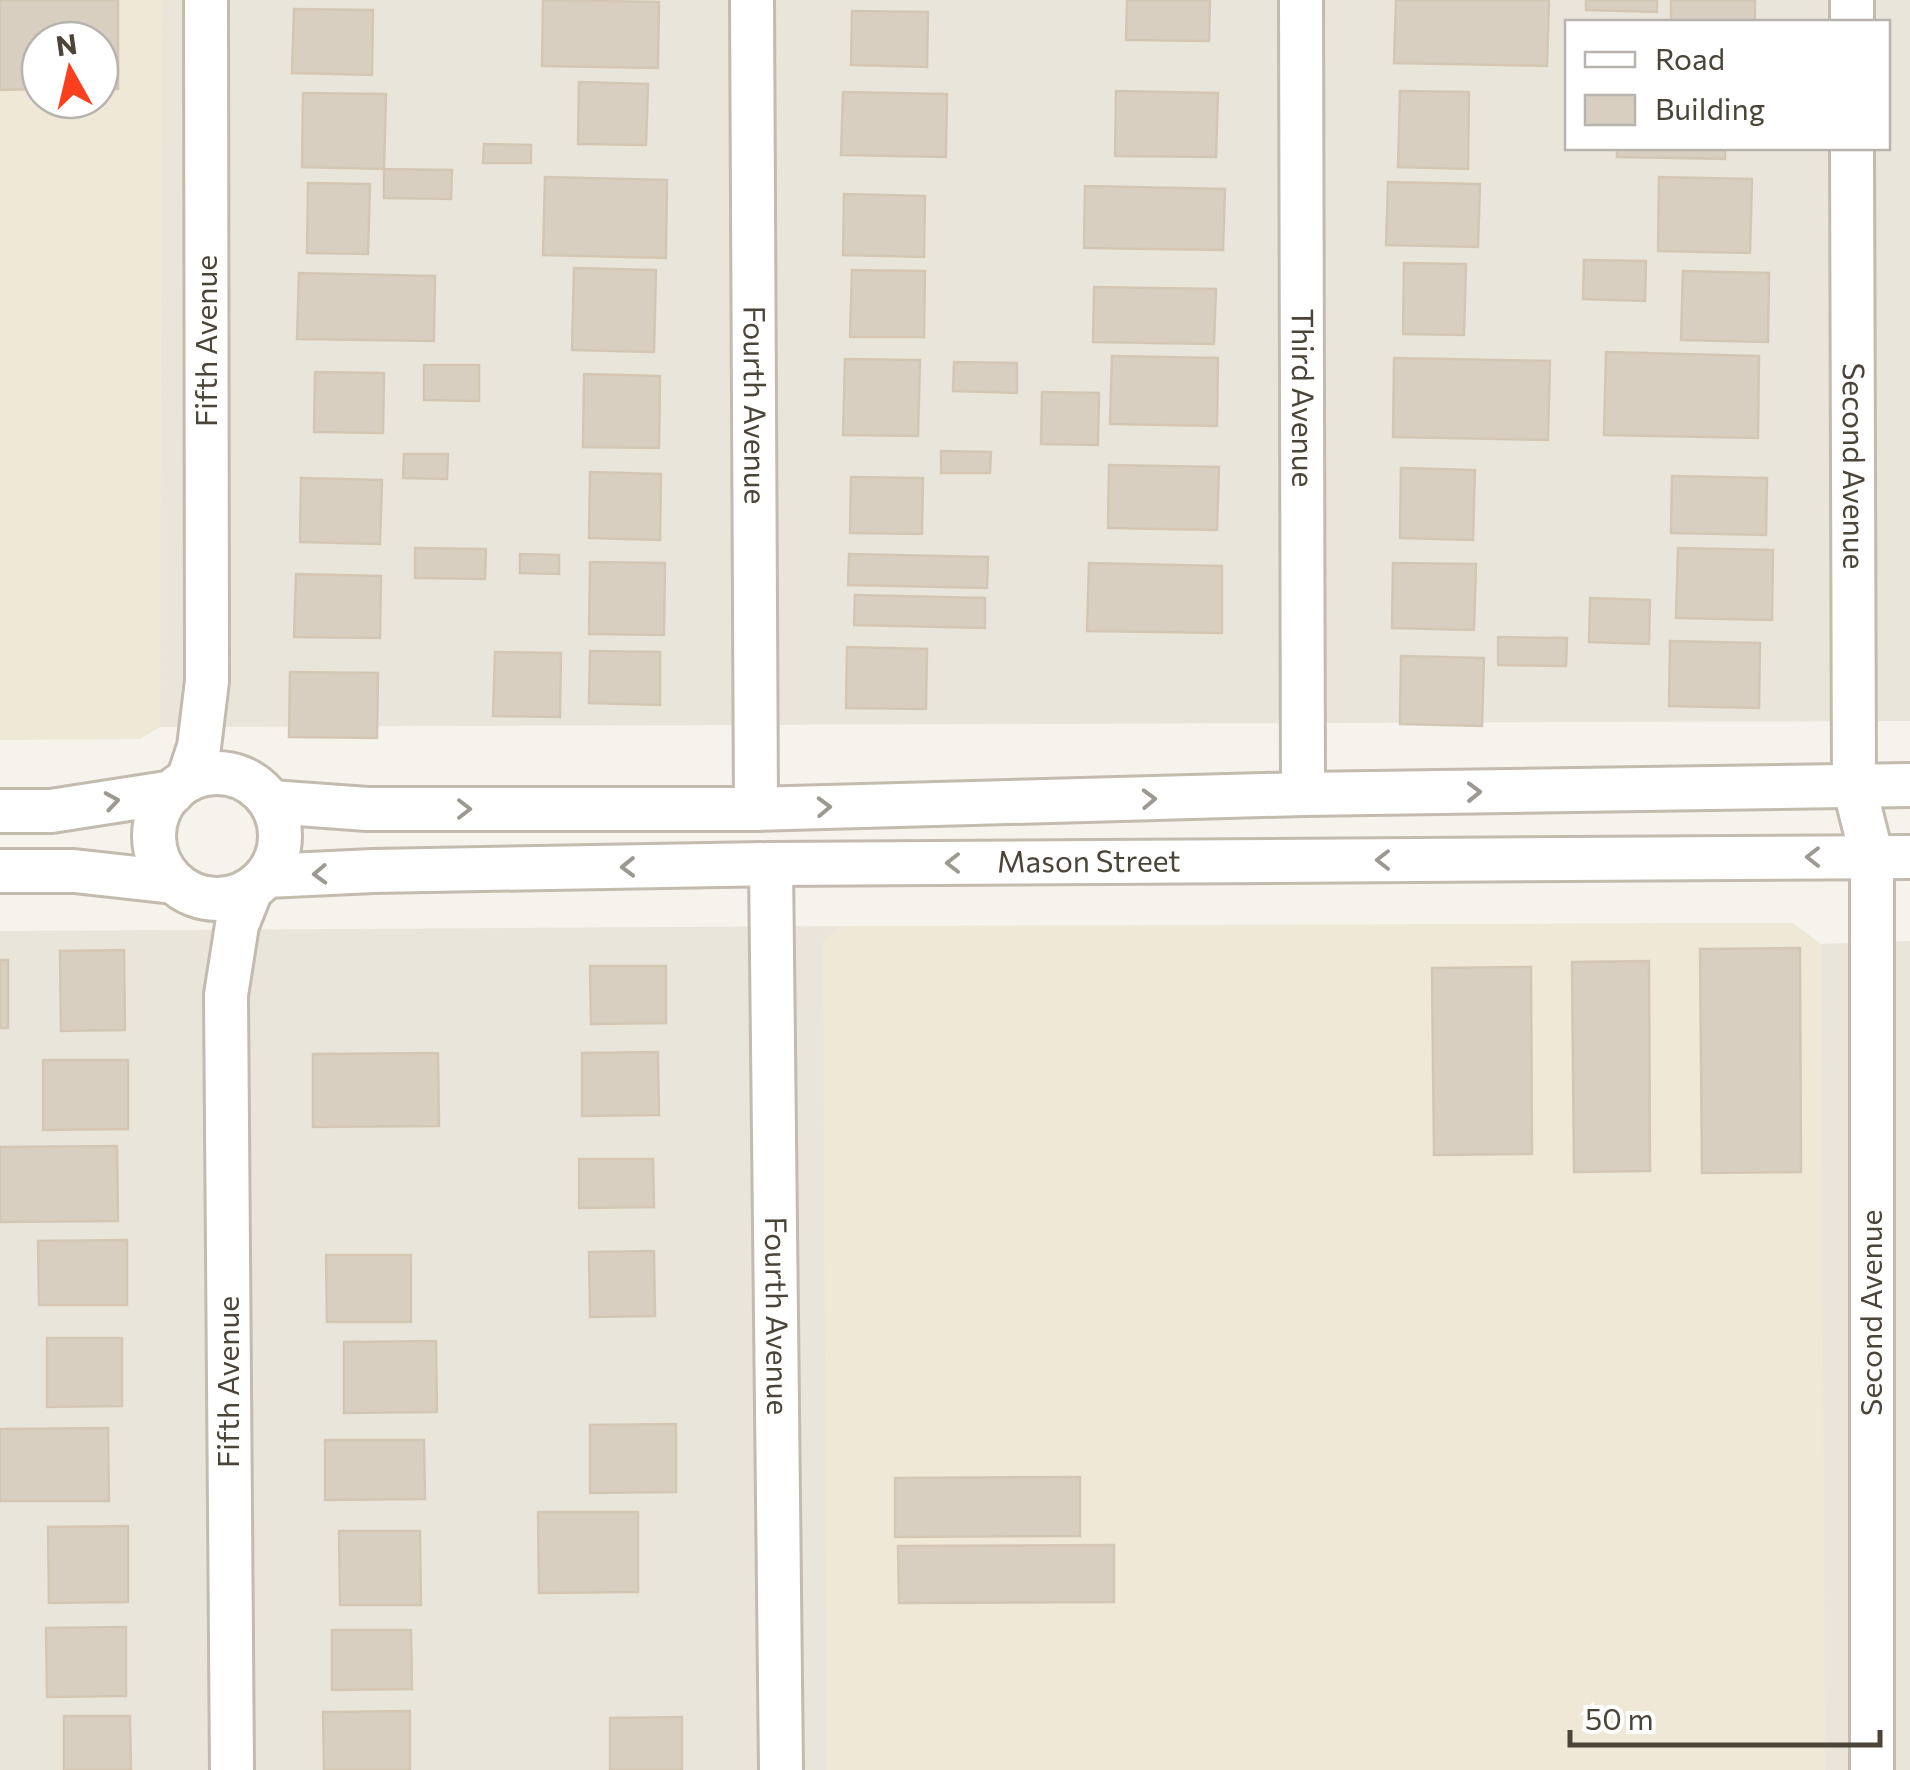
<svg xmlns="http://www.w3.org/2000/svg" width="1910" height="1770" font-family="Commissioner,sans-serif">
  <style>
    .residential { fill: #eae5da; fill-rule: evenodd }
    .education { fill: #efe8d6; fill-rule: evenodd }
    .building { fill: #d8cfc1; stroke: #d3c7b4; stroke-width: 2.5 }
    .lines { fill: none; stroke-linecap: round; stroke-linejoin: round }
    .minor-casing { stroke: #c2bbae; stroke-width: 48 }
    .minor { stroke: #fff; stroke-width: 42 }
    .oneway { stroke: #9c9892 }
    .labels { text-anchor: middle; stroke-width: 10; stroke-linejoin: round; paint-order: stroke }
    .street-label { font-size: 30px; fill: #4b4439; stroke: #fff }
  </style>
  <rect width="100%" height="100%" fill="#f6f3ec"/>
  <path class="residential" d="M0,0H1910V721L160,727L0,730ZM1568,22H1888V148H1568ZM40,40H100V100H40Z
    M841,926L1821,944L1910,941V1770H0V931Z"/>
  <path class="education" d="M0,0H162L160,727L140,739L0,740ZM40,40H100V100H40Z
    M1793,923L1821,944L1825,1770H827L823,941L841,926Z"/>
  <path class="building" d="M0,0H118V89H100V40H40V89L0,90Z
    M543,0L659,2L658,68L542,66Z
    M1127,0H1210L1209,41L1126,40Z
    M1396,0H1549L1547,66L1394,63Z
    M1586,0H1657V12L1586,10Z
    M1671,0H1755V22H1671Z
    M294,9L373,10L372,75L292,73Z
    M852,11L928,12L927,67L851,65Z
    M579,82L648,84L646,145L578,144Z
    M1116,91L1218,93L1216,157L1115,156Z
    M1400,91L1469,92L1468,169L1398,167Z
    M843,92L947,94L946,157L841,155Z
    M303,93L386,94L384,169L302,167Z
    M484,144L531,145V163H483Z
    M1617,148H1725V159L1617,157Z
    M384,169L452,170L451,199L384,198Z
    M545,177L667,180L666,258L543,255Z
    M1659,177L1752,179L1750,253L1658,251Z
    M1388,182L1480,184L1478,247L1386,245Z
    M308,183L370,184L368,254L307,253Z
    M1085,186L1225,189L1223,250L1084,248Z
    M844,194L925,196L924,257L843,255Z
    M1584,260L1646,261L1645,301L1583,299Z
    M1404,263L1466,264L1464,335L1403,334Z
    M574,268L656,270L654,352L572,350Z
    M852,270L925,271L924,337H850Z
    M1683,271L1769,273L1768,342L1681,340Z
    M299,273L435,276L434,341L297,339Z
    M1094,287L1216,289L1214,344L1093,342Z
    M1606,352L1759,356L1758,438L1604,435Z
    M1112,356L1218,358L1217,426L1110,424Z
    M1394,358L1550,361L1548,440L1393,437Z
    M845,359L920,360L918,436L843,435Z
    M954,362L1017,363V393L953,391Z
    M424,365H479V401L424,400Z
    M315,372L384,373L383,433L314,432Z
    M584,374L660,376L659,448L583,447Z
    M1042,392L1099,393L1098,445L1041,444Z
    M941,451L991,452L990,473H941Z
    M404,454H448L447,479L403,478Z
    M1109,465L1219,467L1217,530L1108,528Z
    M1401,468L1475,470L1473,540L1400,538Z
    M590,472L661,474L660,540L589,538Z
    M1672,476L1767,478L1766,535L1671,533Z
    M851,477L923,478L922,534L850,533Z
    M301,478L382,480L380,544L300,542Z
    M415,548L486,549L485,579L415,578Z
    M1678,548L1773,550L1772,620L1676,618Z
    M520,554L559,555V574L520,573Z
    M849,554L988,557L987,588L848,585Z
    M590,562L665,563L664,635L589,634Z
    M1089,563L1222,566V633L1087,631Z
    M1393,563L1476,564L1474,630L1392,628Z
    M296,574L381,576L380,638L294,637Z
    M855,595L985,598V628L854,625Z
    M1590,598L1650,600L1649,644L1589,642Z
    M1498,637L1567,638L1566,666L1498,665Z
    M1670,641L1760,643L1759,708L1669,706Z
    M847,647L927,649L926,709L846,708Z
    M590,651L660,652V705L589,703Z
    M495,652L561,653L560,717L493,716Z
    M1401,656L1484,658L1482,726L1400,724Z
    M290,672L378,673L377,738L289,737Z
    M1800,948L1801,1172L1702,1173L1700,949Z
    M124,950L125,1030L61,1031L60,951Z
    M0,960H8V1028H0Z
    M1649,961L1650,1171L1574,1172L1572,962Z
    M590,966H666V1023L591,1024Z
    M1531,967L1532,1154L1434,1155L1432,968Z
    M658,1052L659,1115L582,1116V1053Z
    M438,1053L439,1126L313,1127V1054Z
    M43,1060H128V1129L43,1130Z
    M117,1146L118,1221L0,1222V1147Z
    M579,1159H653L654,1207L579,1208Z
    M127,1240V1305H39L38,1241Z
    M654,1251L655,1316L590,1317L589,1252Z
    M326,1255H411V1322H327Z
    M47,1338H122V1406L47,1407Z
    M436,1341L437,1412L344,1413V1342Z
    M676,1424V1492L590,1493V1425Z
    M108,1428L109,1501H0V1429Z
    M325,1440H424L425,1499L325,1500Z
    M1080,1477V1536L895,1537V1478Z
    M538,1512H638V1592L539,1593Z
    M128,1526V1602L49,1603L48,1527Z
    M339,1531H420L421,1605H340Z
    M1114,1545V1602L899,1603L898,1546Z
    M126,1627V1696L47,1697L46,1628Z
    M332,1630H411L412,1689L332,1690Z
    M410,1711V1770H324L323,1712Z
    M64,1716H130L131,1770H64Z
    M682,1717V1770H610V1718Z"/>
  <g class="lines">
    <g class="minor-casing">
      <g id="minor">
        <path id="s1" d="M752,0L756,809"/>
        <path id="s2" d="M1301,0L1303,794"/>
        <path d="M1852,0V22"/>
        <path id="s3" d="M1852,148L1854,786L1872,857V1770"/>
        <circle cx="217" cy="836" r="63"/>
        <path d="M188,780L199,747L207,681L206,0"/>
        <path d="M271,802L367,809H756L1303,794L1910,785"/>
        <path d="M0,811H51L173,792"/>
        <path id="s4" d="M771,864L781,1770"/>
        <path d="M0,871H74L173,882"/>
        <path id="s5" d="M267,876L373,871L771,864L1910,857"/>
        <path d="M232,1770L226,995L237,925L251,890"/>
      </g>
    </g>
    <use href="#minor" class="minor"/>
  </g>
  <defs><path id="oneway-chevron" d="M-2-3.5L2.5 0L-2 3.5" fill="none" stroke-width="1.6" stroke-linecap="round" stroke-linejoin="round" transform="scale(2.5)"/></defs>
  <g class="oneway">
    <use href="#oneway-chevron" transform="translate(1474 792) rotate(-1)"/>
    <use href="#oneway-chevron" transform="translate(1149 799) rotate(-2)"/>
    <use href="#oneway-chevron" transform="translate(112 801) rotate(-9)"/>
    <use href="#oneway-chevron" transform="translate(824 807) rotate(-2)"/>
    <use href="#oneway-chevron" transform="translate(464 809)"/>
    <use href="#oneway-chevron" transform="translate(1813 857) rotate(180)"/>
    <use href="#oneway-chevron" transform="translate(1383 860) rotate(180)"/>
    <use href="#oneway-chevron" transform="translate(953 863) rotate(180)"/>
    <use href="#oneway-chevron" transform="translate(628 867) rotate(179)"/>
    <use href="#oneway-chevron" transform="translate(320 874) rotate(178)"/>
  </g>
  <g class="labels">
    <g class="street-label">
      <text transform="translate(207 341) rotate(-90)" y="10">Fifth Avenue</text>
      <text dy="10" stroke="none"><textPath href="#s2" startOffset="398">Third Avenue</textPath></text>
      <text dy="10" stroke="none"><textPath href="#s1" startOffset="405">Fourth Avenue</textPath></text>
      <text dy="10" stroke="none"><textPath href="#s3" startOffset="318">Second Avenue</textPath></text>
      <text dy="10" stroke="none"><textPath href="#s5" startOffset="822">Mason Street</textPath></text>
      <text transform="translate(1872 1313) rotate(-90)" y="10">Second Avenue</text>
      <text dy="10" stroke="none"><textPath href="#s4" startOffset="452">Fourth Avenue</textPath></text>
      <text transform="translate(229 1382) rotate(-90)" y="10">Fifth Avenue</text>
    </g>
  </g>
  <rect x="1565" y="20" width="325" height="130" fill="#ffffff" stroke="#b7b4b0" stroke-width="2.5"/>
  <rect x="1585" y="52" width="50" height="15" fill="#ffffff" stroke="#b7b4b0" stroke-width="2.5"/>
  <text x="1655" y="70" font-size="30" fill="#4b4439">Road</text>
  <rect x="1585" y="95" width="50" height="30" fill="#d8cfc1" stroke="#b7b4b0" stroke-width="2.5"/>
  <text x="1655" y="120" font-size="30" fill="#4b4439">Building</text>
  <g transform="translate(70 70) rotate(352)"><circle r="48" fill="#ffffff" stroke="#b7b4b0" stroke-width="2.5"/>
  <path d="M0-8L18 38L0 25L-18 38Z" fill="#fc3f1d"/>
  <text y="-15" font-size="28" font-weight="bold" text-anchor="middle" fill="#4b4439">N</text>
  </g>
  <path d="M1570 1730v15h310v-15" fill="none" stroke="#4b4439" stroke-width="5"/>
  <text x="1585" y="1730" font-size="30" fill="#4b4439" stroke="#ffffff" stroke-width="8" paint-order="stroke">50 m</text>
</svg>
